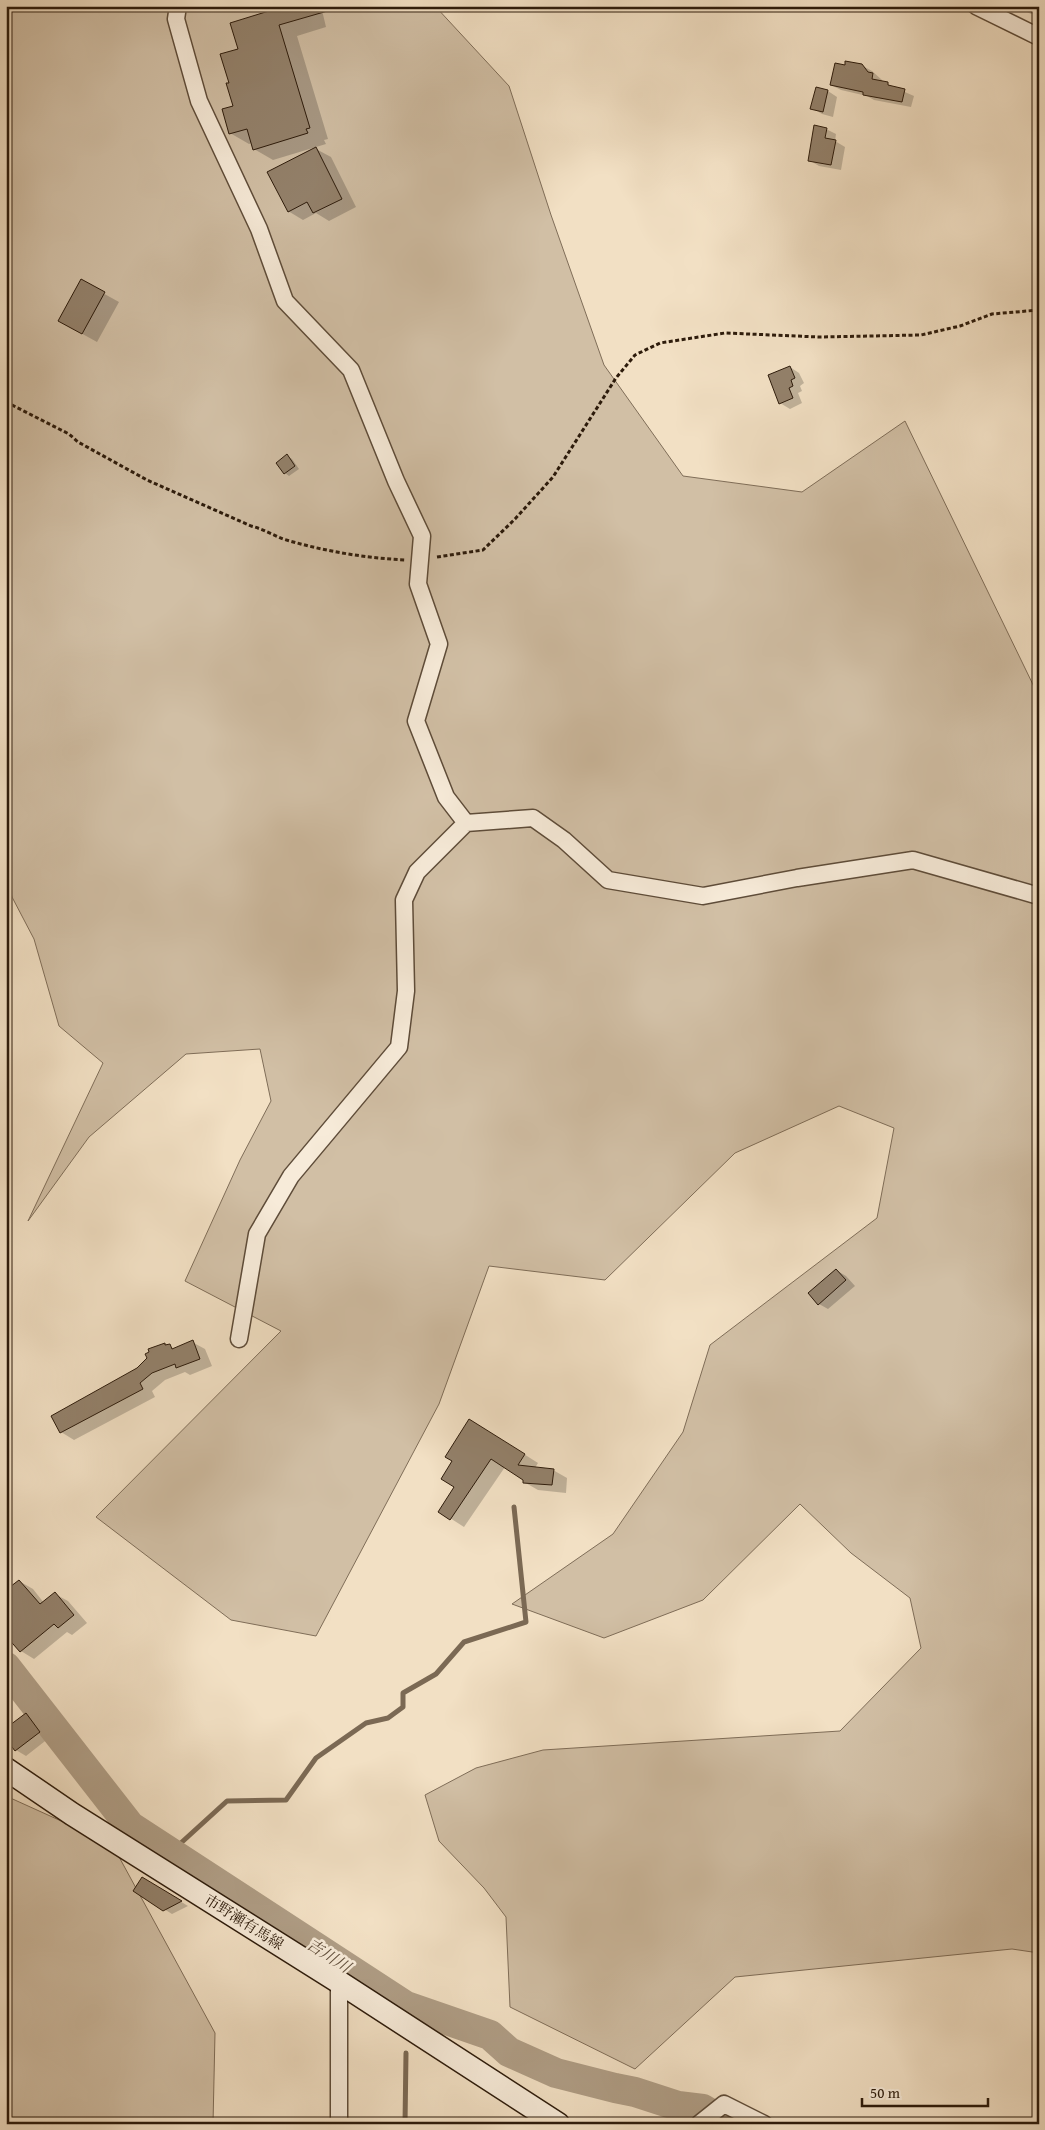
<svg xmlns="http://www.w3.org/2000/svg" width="1045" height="2130" font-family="'Gentium Book Plus','Noto Serif JP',serif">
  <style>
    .green { fill: #d1bfa5; stroke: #7f6d58 }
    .shadow { fill: #0003 }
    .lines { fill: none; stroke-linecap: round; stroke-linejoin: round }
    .stream { stroke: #7b6954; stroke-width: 5 }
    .river { stroke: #af9d85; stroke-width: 30 }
    .building { fill: #93816b; stroke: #2d1b0b }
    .street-casing { stroke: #5e4c39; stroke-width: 19 }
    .secondary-casing { stroke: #2d1b0b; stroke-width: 25 }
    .path { stroke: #2d1b0b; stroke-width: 3; stroke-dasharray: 4 2.5; stroke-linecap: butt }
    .street { stroke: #f7ebd9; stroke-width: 16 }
    .secondary { stroke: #f7ebd9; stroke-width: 22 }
    .labels { text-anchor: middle; stroke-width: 5; stroke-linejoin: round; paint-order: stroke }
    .street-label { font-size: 15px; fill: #2d1b0b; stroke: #f7ebd9 }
    .water-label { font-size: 16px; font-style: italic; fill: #614f3c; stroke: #f7ebd9 }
  </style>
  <rect width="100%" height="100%" fill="#f2e0c4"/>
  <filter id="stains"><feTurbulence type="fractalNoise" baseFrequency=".004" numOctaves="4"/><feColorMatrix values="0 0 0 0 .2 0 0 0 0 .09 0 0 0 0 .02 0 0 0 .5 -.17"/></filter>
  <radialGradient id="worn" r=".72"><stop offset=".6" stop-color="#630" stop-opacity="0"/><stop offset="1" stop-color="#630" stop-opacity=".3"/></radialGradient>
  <path class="green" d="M6,6H435L509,86L551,215L604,365L683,476L802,492L905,421L1039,697V1953L1012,1949L735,1977L635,2069L510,2007L506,1917L484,1888L439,1841L425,1795L476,1768L543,1750L840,1731L921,1648L910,1598L851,1553L800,1504L703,1600L604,1638L512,1604L613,1534L683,1432L710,1345L877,1218L894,1128L839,1106L735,1153L605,1280L489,1266L439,1404L316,1636L231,1620L96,1517L281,1331L185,1281L240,1160L271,1101L260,1049L186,1054L89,1137L28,1221L103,1063L59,1026L34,939L12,897L6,873V334L10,311L6,308Z
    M6,1796L112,1844L215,2033L213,2124H6Z"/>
  <path class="shadow" d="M274,6H321L326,27L297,36L328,139L324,140L326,144L273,160L254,149L252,143L249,144L230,133L235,107L230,83L240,50L275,11Z
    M1015,6H1039V11L1031,14Z
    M861,65L872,71L882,80V82L914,96L911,107L874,100L867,96L841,90L831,85L847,66Z
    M828,91L837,97L833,117L822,114L812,108Z
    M826,129L836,134L835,141L845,147L841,170L819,166L809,160Z
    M316,149L331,157L356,207L329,221L316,213L303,220L288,211Z
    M81,281L119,302L97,342L59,321Z
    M790,367L799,373L804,383L800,386L802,391L798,393L802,403L790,409L780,403Z
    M287,456L292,459L299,469L289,476L285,473Z
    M836,1270L846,1276L855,1286L828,1309L819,1304Z
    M192,1342L205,1349L212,1366L190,1375L185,1372L165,1380L152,1391L155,1397L74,1440L61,1432L165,1344L175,1349Z
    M483,1428L538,1463L535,1468L553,1470L567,1478L566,1493L538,1490L524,1482V1479L505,1467L464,1527L439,1511L456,1487Z
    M19,1581L33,1589L44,1603L55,1594L68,1601L87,1623L72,1635L67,1632L34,1659L21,1651Z
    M26,1715L36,1720L49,1738L26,1756L16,1750Z
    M142,1878L188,1906L172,1914L135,1891Z"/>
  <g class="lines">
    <path class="stream" d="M171,1852L227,1801L286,1800L316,1758L366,1723L388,1718L403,1707V1693L436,1674L464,1642L526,1622L514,1507
      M405,2124L406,2053"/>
    <path class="river" d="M6,1667L130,1826L406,2006L490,2035L509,2052L556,2073L615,2088L635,2092L678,2106L703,2109L728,2124"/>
  </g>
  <path class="building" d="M285,6H331V10L279,25L310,128L306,129L308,133L253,150L247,129L229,134L222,109L233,106L226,83H229L220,54L238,49L230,23Z
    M845,61L862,64L868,72L873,73L872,79L888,82V85L905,89L902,102L863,95V92L830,85L835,63L845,65Z
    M816,87L828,90L823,112L810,109Z
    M814,125L827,128L825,138L836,140L831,165L808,161Z
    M316,147L342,199L313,213L307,202L288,212L267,172Z
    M81,279L105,292L82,334L58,321Z
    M790,366L795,378L791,380L793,386L789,388L793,398L779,404L768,375Z
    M287,454L295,466L284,474L276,463Z
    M836,1269L846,1280L818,1305L808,1293Z
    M193,1340L200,1359L176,1368L175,1364L152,1373L140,1383L143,1389L60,1433L51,1416L137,1368L147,1358L145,1354L149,1352L148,1349L165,1343V1345L170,1344L172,1349Z
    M469,1419L525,1454L518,1465L554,1469L552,1485L523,1483V1480L491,1459L450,1520L438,1512L454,1487L441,1479L452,1461L445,1457Z
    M19,1580L40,1604L55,1592L74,1615L58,1628L54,1624L20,1652L6,1636V1590Z
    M26,1713L40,1732L15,1751L6,1739V1728Z
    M142,1877L182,1901L163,1911L133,1891Z"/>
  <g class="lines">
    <g class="street-casing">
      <path id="street" d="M178,6L176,19L199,101L259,229L285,301L351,370L396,481L422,536L418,584L439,644L416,721L446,797L466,823
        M976,6L1039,37
        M239,1339L257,1234L291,1176L399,1047L406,991L404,900L417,872L466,823L533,818L564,840L608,880L703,896L797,878L913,860L1039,896
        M339,1982V2124
        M699,2124L724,2104L764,2124"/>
    </g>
    <g class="secondary-casing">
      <path id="secondary" d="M6,1769L72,1814L339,1982L558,2124"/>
    </g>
    <path class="path" d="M6,402L69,434L78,442L147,480L251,526C263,529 273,535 283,539C323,551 364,558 406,560
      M437,557L483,550L515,519L553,477L616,378L635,355L660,343L725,333L819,337L921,335L960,326L992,314L1039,310"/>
    <use href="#street" class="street"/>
    <use href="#secondary" class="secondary"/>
  </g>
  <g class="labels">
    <g class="street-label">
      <text transform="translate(244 1922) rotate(32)" y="5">市野瀬有馬線</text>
    </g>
    <g class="water-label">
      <text transform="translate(329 1955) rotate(33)" y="6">吉川川</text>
    </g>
  </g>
  <rect width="1045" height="2130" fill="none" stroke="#f2e0c4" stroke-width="25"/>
  <rect x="8" y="8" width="1030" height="2115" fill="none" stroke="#2d1b0b" stroke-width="2.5"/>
  <rect x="12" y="12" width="1020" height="2105" fill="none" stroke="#2d1b0b"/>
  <path d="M862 2098v8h126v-8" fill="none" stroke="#2d1b0b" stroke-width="2.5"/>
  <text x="870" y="2098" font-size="15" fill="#2d1b0b" stroke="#f7ebd9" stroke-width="4" paint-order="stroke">50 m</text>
  <rect width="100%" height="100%" filter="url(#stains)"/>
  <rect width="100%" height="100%" fill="url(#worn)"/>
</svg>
